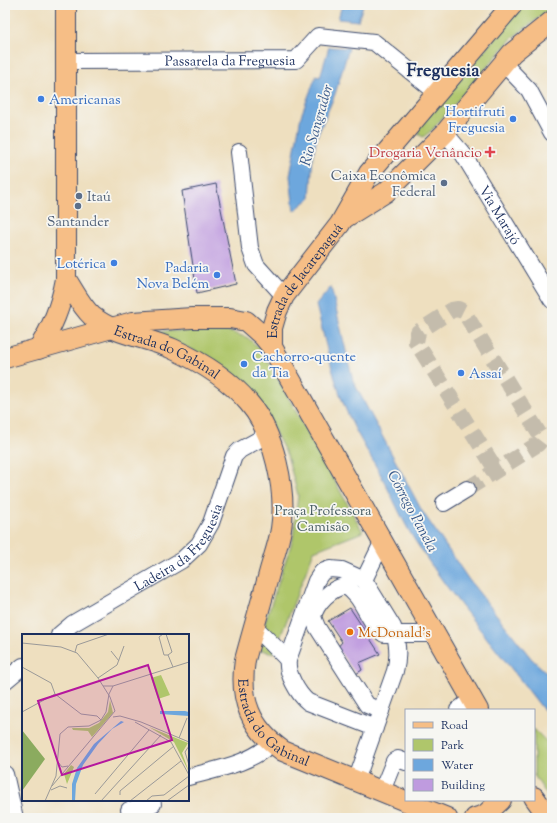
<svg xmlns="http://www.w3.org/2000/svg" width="557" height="823" font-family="'Sorts Mill Goudy',serif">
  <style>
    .green { fill: #afc66b; stroke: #657a64 }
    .water { fill: #6da7dd; stroke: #446b9e }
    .building { fill: #bf9bdf }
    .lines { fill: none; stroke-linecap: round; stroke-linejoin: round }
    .minor-tunnel { stroke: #c4bcac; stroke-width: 16; stroke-dasharray: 16 8; stroke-linecap: butt }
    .minor-casing { stroke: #3b496d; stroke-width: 18 }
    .major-casing { stroke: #3b496d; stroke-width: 22 }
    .minor { stroke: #fff; stroke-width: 16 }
    .major { stroke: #f6be86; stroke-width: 20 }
    .shop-dot { fill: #3f7fe0; stroke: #f6f6f2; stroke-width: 1.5 }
    .health-dot { fill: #e0444e; stroke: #f6f6f2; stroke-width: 1.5 }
    .service-dot { fill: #5c6f8a; stroke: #f6f6f2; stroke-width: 1.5 }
    .food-dot { fill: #e8710a; stroke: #f6f6f2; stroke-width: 1.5 }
    .labels { text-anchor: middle; stroke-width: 3.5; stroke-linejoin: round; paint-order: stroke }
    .street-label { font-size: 14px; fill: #1b2f5e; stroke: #f6f6f2 }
    .shop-label { font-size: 14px; fill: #366cbe; stroke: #f6f6f2; text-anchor: start }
    .health-label { font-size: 14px; fill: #be3a42; stroke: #f6f6f2; text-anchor: end }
    .service-label { font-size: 14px; fill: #4e5e75; stroke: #f6f6f2; text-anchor: end }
    .park-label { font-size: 14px; fill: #475c62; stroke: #f6f6f2 }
    .food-label { font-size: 14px; fill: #c56008; stroke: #f6f6f2; text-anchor: start }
    .water-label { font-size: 15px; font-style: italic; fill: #38598a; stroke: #f6f6f2 }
    .district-label { font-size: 18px; font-weight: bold; fill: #1b2f5e; stroke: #f6f6f2 }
    .inset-road { fill: none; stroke: #9a9998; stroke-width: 1 }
    .view { fill: #b5179e; fill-opacity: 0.15; stroke: #b5179e; stroke-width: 2 }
    .inset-edge { fill: none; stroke: #1b2f5e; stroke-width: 2 }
  </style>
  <rect width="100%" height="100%" fill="#f6f6f2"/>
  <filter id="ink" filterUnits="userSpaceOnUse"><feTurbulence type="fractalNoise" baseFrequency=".025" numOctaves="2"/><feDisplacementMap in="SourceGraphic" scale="8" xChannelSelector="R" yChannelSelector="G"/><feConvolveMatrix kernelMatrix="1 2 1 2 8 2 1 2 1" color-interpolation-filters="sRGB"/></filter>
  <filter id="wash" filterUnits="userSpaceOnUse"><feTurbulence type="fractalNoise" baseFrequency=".012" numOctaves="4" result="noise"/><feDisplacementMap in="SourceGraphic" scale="16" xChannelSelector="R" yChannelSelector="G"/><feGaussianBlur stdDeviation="0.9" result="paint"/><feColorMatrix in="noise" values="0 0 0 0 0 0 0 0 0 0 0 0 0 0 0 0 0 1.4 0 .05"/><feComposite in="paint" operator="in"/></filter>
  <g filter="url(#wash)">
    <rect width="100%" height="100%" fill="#eedfbf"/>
    <path class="green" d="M523,5H552V8L513,37L431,131L423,137L418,134L420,126Z
      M149,331H227L248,338L263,352L363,532L314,551L274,653L256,649L293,539L298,495L287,455L260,404L231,371L195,351Z
      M534,729L552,747V803L534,775Z"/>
    <path class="water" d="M342,5H363L358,21L338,19Z
      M329,47L349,48L335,94L317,137L313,155L310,198L294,211L290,176L301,116L316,76L320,77Z
      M331,287L353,381L422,511L469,580L531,658L552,678V716L542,708C499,651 452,599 414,539C403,522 395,502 386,485C373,459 357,436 346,410C332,376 325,340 316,305Z"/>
    <g id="blocks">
      <path class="building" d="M216,184L236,284L197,293L182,191Z
        M350,608L380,654L359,663L362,670L356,674L337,648L342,642L328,621Z"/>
    </g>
  </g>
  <g filter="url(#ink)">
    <use href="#blocks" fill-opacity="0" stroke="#3b496d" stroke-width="1"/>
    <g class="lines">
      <path class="minor-tunnel" d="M467,489L538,444L541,440L540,435L464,312L458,309L452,310L418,332L416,342L496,470"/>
      <g class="minor-casing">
        <g id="minor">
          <path id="s1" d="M67,61L296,60L318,36L374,42L436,92"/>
          <path d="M503,63L529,90L552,133"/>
          <path id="s2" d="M445,133L463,154L552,300"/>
          <path d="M239,152L250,248L256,265L284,296"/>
          <path d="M444,503L467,489"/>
          <path d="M364,580L382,543"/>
          <path d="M254,626L288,660"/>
          <path id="s3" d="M59,635L72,624L182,560L199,544L211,523L234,456L240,450L267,435"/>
          <path d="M5,681L23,666"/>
          <path d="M458,710L472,699"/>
          <path d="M381,711L367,705L317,627L313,617C316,603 331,588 345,586C364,596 367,623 384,634H434"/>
          <path d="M5,774L15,818"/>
          <path d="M188,777C217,769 250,764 272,743"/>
          <path d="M356,781L395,671C399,657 397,640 393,627L364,580L342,570L330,569L322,572L316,581L288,660C286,673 298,694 308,702L375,728"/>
          <path d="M382,791L394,761L398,759L406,762"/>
          <path d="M129,810L153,804L151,800"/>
        </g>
      </g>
      <g class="major-casing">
        <g id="major">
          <path d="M346,217L386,192L445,133L512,53L552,21"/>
          <path id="s4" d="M66,279C74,291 81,306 92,316C115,335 146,337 173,349C199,361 230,380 249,403C274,432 287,491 281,529C279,542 274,556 270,570C262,600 253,630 245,660C239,699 250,728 283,751L447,818"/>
          <path id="s5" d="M272,347V328L277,311L284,296L340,224L369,173L512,5"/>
          <path d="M38,349C53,327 61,306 66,279V5"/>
          <path d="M5,358L133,322L192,318H230L246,321L263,336L272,347L478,710"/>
          <path d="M534,797L549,818"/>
          <path d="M475,818L485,815L501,800"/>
        </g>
      </g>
      <use href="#minor" class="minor"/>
      <use href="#major" class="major"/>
    </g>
  </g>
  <g class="shop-dot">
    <circle cx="41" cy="99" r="4"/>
    <circle cx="513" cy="119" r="4"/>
    <circle cx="114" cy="263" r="4"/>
    <circle cx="217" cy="275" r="4"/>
    <circle cx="244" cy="364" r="4"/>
    <circle cx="461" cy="373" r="4"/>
  </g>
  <path class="health-dot" d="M488 146h4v4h4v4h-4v4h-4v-4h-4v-4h4z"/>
  <g class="service-dot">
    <circle cx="444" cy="183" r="4"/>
    <circle cx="79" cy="196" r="4"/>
    <circle cx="78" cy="206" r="4"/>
  </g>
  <circle class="food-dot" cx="350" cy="632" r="4"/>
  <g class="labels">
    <g class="street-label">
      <text dy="5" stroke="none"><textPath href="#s1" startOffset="163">Passarela da Freguesia</textPath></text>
      <text dy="5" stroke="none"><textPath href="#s2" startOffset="99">Via Marajó</textPath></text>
      <text dy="5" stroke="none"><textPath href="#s5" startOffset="76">Estrada de Jacarepaguá</textPath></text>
      <text dy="5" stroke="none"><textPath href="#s4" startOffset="129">Estrada do Gabinal</textPath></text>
      <text dy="5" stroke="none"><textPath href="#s3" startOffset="151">Ladeira da Freguesia</textPath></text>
      <text dy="5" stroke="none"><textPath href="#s4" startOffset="572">Estrada do Gabinal</textPath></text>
    </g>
    <g class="shop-label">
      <text x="49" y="104">Americanas</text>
      <text x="505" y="116" text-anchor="end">Hortifruti<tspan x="505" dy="16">Freguesia</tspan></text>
      <text x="106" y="268" text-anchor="end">Lotérica</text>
      <text x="209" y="272" text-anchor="end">Padaria<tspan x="209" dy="16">Nova Belém</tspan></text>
      <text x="252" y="361">Cachorro-quente<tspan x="252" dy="16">da Tia</tspan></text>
      <text x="469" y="378">Assaí</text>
    </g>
    <g class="health-label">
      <text x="482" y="157">Drogaria Venâncio</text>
    </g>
    <g class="service-label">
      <text x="436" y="180">Caixa Econômica<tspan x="436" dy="16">Federal</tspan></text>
      <text x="87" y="201" text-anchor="start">Itaú</text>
      <text x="78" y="226" text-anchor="middle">Santander</text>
    </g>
    <g class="park-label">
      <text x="323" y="515">Praça Professora<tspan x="323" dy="16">Camisão</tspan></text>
    </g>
    <g class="food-label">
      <text x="358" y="637">McDonald's</text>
    </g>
    <g class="water-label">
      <text transform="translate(316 125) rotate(-74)" y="5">Rio Sangrador</text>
      <text transform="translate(413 511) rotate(62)" y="5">Córrego Panela</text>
    </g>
    <g class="district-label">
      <text x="443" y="76">Freguesia</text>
    </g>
  </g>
  <g transform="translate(22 634)">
    <rect width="167" height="167" fill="#eedfbf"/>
    <path d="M139,41L148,61L136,65L129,44ZM88,66L91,79L70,103L66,97L51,96L50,94H67L77,89L86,78ZM127,93L166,109L160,119L167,138L152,108ZM49,131L52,133L45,150L42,140Z" fill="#afc66b"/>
    <path d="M0,96L23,125L0,157Z" fill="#8bab5f"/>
    <path d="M138,77H163L167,78V82L138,80ZM99,87L102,88L90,95L76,110L61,131L54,150L53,167H50V150L55,134L72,110Z" fill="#6da7dd"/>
    <path class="inset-road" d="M141,0L137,3L142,21H146M144,0L150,18L146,21M0,9L39,13L55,19L76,44L88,63L93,77L30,152M89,17L97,27M53,18L55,11L87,0M146,21L151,33M0,33L29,49L33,60L59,80L75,82L79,86M76,44L95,31L102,12M81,52H91L167,28M0,78L33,60M91,83L98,82L119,88L167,108M113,88L149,108L167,141M157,104L165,84M167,112L163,118L167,131M36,128L40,133L46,132M29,156L38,152L45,154M73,160L127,96M98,161V157L152,112M23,167L34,142L38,100L46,93L67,92L79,86L84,78L87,60L91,52M79,167L139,101M108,167L159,127M124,167L130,162L142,161L167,142M145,167L167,151"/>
    <path class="view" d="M126,31L150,106L40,141L16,67Z"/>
    <rect width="167" height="167" class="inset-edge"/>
  </g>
  <rect width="557" height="823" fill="none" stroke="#f6f6f2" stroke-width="20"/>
  <rect x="405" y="709" width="130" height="92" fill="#f6f6f2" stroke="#9ea6b7"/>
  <rect x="413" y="722" width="20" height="6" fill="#f6be86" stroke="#9ea6b7"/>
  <text x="441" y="729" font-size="12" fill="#1b2f5e">Road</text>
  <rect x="413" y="739" width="20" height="12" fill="#afc66b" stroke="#9ea6b7"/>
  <text x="441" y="749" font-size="12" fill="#1b2f5e">Park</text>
  <rect x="413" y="759" width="20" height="12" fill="#6da7dd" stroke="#9ea6b7"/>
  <text x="441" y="769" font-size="12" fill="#1b2f5e">Water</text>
  <rect x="413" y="779" width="20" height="12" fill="#bf9bdf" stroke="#9ea6b7"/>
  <text x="441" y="789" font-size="12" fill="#1b2f5e">Building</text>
</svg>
